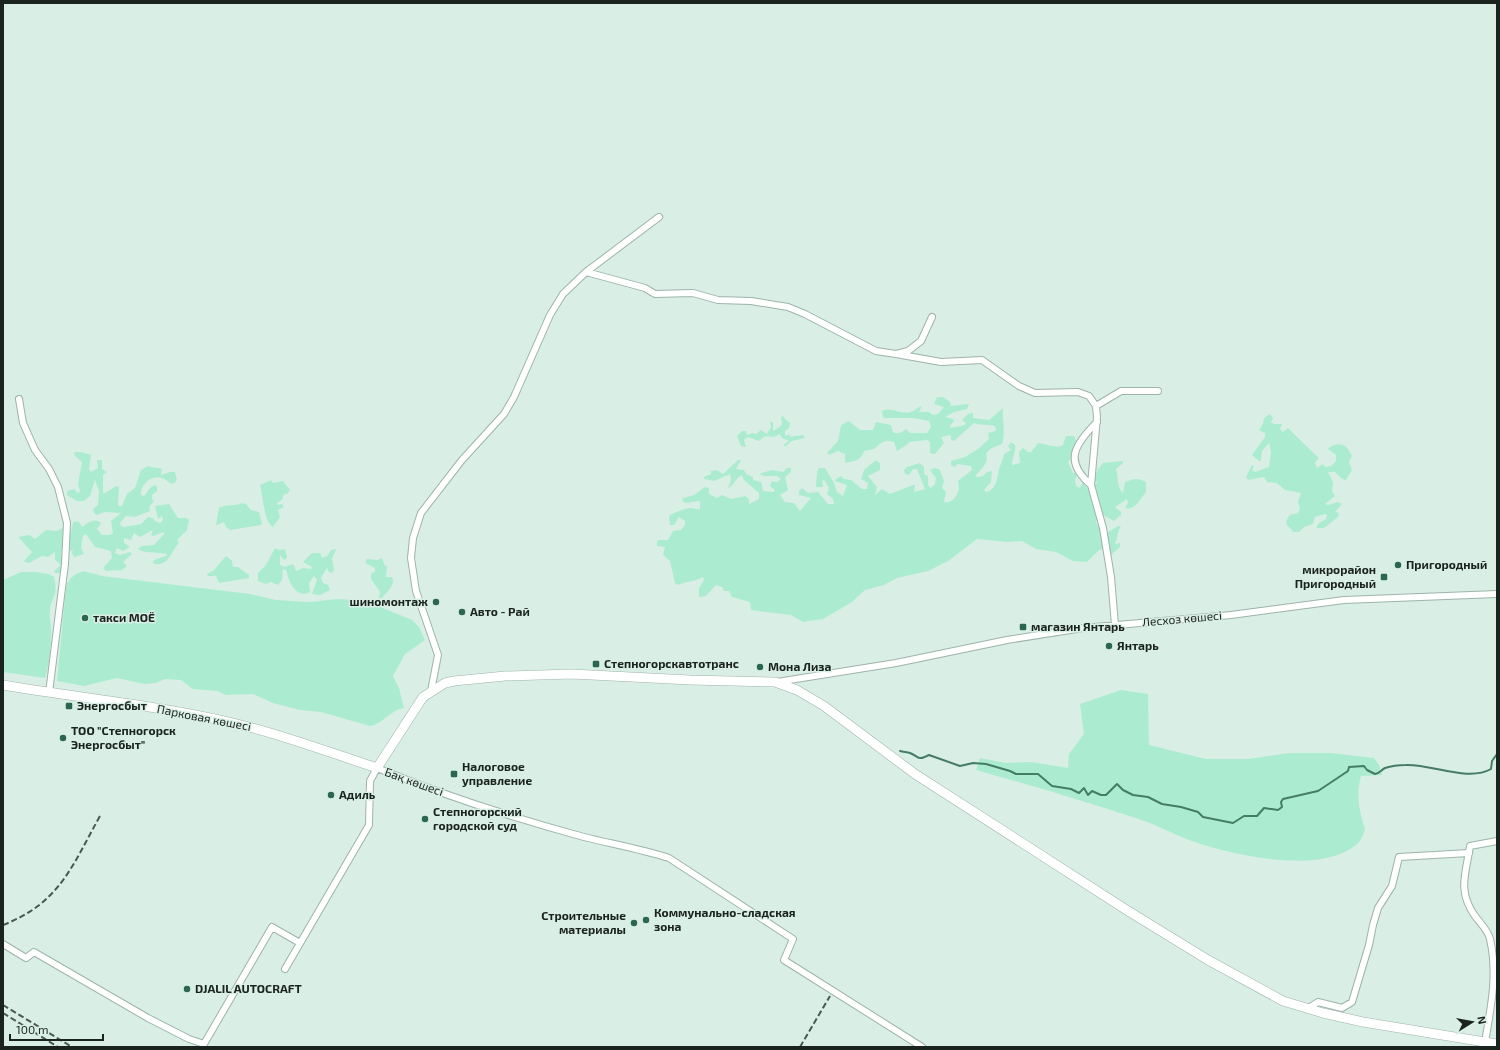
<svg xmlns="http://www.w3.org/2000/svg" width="1500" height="1050" font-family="'Exo 2',sans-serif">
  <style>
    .green { fill: #abecd0 }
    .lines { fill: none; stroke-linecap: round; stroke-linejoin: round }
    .stream { stroke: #457c66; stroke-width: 2 }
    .street-casing { stroke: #9eb3a9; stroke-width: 8 }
    .secondary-casing { stroke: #9eb3a9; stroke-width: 10 }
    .street { stroke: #fff; stroke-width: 6 }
    .secondary { stroke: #fff; stroke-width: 9 }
    .rail { stroke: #4b5751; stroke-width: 2; stroke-dasharray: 6 3; stroke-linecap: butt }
    .poi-dot { fill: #2b6650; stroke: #d9efe5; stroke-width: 1.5 }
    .labels { text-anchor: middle; stroke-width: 3; stroke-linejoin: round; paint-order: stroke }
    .poi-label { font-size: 12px; font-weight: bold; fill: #1b231f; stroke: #d9efe5; text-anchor: start }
    .street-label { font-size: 12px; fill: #1b231f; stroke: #d9efe5 }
  </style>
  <rect width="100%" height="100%" fill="#d9efe5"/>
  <path class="green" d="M937,397H943L950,402L951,406L969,404L967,409L954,412L945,417L953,419L954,421L950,426L951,428L965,425L966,423L962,420L968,414L973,413V418L989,420L1003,408C1002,421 1006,432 1002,444L992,448L986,453C989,463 983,467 976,475L977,477L983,476L987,472L992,471L991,482L984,490L986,492C998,490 997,474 1000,466C1002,462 1003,458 1004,454L1011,450L1008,446L1011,442L1015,445C1016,453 1012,457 1012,465L1020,463L1019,452L1023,448L1028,452H1031L1038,443C1046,444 1056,449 1063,445L1066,436H1074C1080,445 1075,456 1068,462L1073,473H1078L1075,480L1076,486L1080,488L1083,481L1088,490L1098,482L1093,481L1098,469L1103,463L1123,461V463L1116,469C1119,477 1116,487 1123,493L1125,482C1133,479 1137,477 1146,482V492C1140,499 1135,511 1125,508L1128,503L1127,499L1115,507L1121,512V515L1114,521L1103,515L1097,518L1096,522L1098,526L1102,528V532L1100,534L1102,536L1118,526H1121C1117,532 1118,538 1115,544L1120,543V547L1111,555L1108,547L1099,550L1087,562L1073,561L1056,552L1036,549L1022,541L1007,542L977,539L948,561L928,571L897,578L884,585L865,590L852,602L823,619L803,622L791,615L751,610L750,602L732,597L729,591H724L722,587L716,585L706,596L699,597V588L704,580L703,577C695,582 686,581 678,585L675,583L670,561L663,555L665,547L657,546V542L659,540H668L673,531L681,530L685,525V521L679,517L674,525H670L669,516C673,513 685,508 690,508C694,508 696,510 700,509V501L685,503L682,500L683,498L694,495L705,487L709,488V494L717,498L722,495L731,499L745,496L749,499V504L759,499V493L744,480L742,475C735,478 734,486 728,488L731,480L730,474L714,481L704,479V477L711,474V471L717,470L723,474L738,460H741L736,469L744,470L746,474L753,477V480L761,482L763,491L774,492L775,490L770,486L772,481L777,482L781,479L777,476H764L759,474L772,470L783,472L787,468H791V472L785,477L788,490L780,495L785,502L794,503L800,511L811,498L799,495V491L802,488L808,493L818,492L828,504H834L833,499L827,494L829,488L825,481L822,480L823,487H816L817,472L819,468H825L834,483L837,492L843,496L847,485L835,481L836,479L841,476L844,479L851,480L862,489H867L868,483L861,479L864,470L876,460L880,463V470L868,476L877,487L875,495L882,489L890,494L913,485H915L914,492L925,489L917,469H913L909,475L905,474L904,470L907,467L920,463L924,467V474L928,476V485L931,488L935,484L936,478L930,470L935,468L940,470L944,481L942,488L946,492L944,502C952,504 957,496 959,489L958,481L972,470L971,466L958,464L954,467L951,465V461L965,457L978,449L989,439L988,433L996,431L995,426C988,424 982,426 974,423L954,441L951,440V435L941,437L944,443L935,454H933L930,453V442L927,440L909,442L908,444L897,451L894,442C884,439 881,443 874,449L864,451C861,461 854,461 845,463V454L838,451L829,455L827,453L838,441L841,425L849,421L860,430H873L876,422L891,425L893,432C898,435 902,432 906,429L910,433H927L931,427L929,421L913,418H885L883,417L882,411C892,406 900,415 911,412C914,411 918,407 922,406L919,412H929L933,415L938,414L944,407L934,404Z
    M1270,414L1273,418L1271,422L1274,424H1282L1280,429L1283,432L1288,428C1298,438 1308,448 1319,458L1315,462L1317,468L1323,464L1325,467L1331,466L1336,461V455L1328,449C1332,444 1342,442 1347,448C1349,450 1350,453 1352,456L1349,462L1352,470L1346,480L1342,479L1335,472H1328L1333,482L1332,491L1335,496L1325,504L1328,505L1338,502L1342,504L1335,512L1339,513L1338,517L1324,528H1316L1319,523L1326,519L1327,515L1325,514L1315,517L1313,524L1304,527L1299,532H1293C1288,524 1282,526 1290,515L1298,513L1300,509L1298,502L1301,493L1285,490L1277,483L1267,482L1264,477L1248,480L1246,477L1252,465L1254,466L1252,470L1255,472L1269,467L1271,452L1269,443L1262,451L1261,461H1259L1252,455L1265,437V433L1259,430L1263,424L1264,418Z
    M783,416L786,420L790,423L789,428L785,431V436L791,434L789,437L803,435L805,438L792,441L785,447L784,444L789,441L782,438L780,434L774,437L765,436L759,441L748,437L744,440L746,447L741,446L737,436L742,431H746L747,435L752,433L756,434L761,430L767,434L771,427L770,422H773V430H775L782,425L781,417Z
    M75,452H81L91,455L89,469L91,472L98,468L97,460H102V469L107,472L103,475V493H105L116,486L119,487L118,506H122L127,494L135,488L141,470L148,466C152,468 158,467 162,469L161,475L170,472H175L177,480L173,484C168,483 166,479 162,478C151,474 140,485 141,495L144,496C149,491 148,487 156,485L157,487V491L152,495V499L154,501L149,507L150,511L135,517L126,516L120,523L121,526L124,527L141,524L148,517L153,518L155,521L160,523L163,520L162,516L158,519L155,506L169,504L178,518H186L189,520L187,530L177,540L179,543C171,551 168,569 153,563L154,560L166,556L167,554C158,552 144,554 138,549L142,546L154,545L164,534V532L153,536L151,535L153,530L140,537L134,533L131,540L124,538V543L130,547L123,551L117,548L115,553L120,555L130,552L132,554L123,562L127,566L122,570L106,571L103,568L112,558L111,551L95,547L86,534L83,536L81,548L84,554L74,557L72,553L73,549L72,551L64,549L61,552C63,559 65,567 59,573H55L54,571L61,565L55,560V552L48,557L42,556L29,563L25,562L24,561L32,552L18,537L29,535L35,539L46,530L56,531L63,528L71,532L73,523L76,521L79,522L82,527C88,523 94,517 101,523L97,529L102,535H110L113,533L111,521L121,513L105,512L97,515L94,513L93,509L98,505L99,491L95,480L90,496L84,501H77L67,495V491L74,489L78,493L80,491L78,484L82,462L74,455Z
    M271,480L273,483L283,481L290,490L287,494H284L282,500L277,503L278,505L282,504L284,507L278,510L280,517L273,527C264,523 263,495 260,485Z
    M242,503L246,504L251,510L259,512L262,523L261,525L230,530L226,527L224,522L216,525L219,508C227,503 234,507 242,503Z
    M275,548L280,550L285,549L287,557L285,560L283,559L280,555V565L285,567L292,564L294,565L296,571L303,568L311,569L312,567L303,562L312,553H320L322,558L327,556L331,550L336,549L332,559L334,570L332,573L329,572L327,568L321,578L323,583L328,585L330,590L320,595L312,594L317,580L314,576L309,583L310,591L308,593C294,597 289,581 286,570L283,569L282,580L278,585L271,582L266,584L258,581V573L266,565Z
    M226,556L232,561L233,567H238L249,575V578L219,583L216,576H208L207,574L214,570Z
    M382,558L385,566H387L386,577H392C396,585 387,592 382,598H379L380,592L371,579V574L375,571V568L365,563L367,559L377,560Z
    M84,571L102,576L250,594L276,600L310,602L337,599L358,600L373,604L412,620L419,627L425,640L405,654L393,676L399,688L404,708C390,710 383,724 370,726L321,712L300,710L273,703L253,694L226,695L217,691L193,689L181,680L165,679L156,683L144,684L117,678L84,686L57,681L66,587C69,577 75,574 84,571Z
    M21,572H36L49,574L54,577C59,597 51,596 50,610C49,616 51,623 51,629C51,645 50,663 45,678L3,672V580Z
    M1121,690L1148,694L1149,745L1206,759H1248L1289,753H1331L1374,758L1379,765L1382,775L1361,776C1356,795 1359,811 1365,829C1364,833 1362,839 1359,842C1325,877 1230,855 1189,840C1171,833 1155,824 1136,818C1083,801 1030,785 976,770L980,758L1006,763L1031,762L1068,768L1069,754L1084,734L1080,704Z"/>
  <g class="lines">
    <path class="stream" d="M900,751C904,752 907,752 910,753C920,757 917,761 929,755L960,766L973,763L986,764L1010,771L1016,774H1038L1052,786L1071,789L1079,793L1084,788L1088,795L1092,791L1101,795H1106L1117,784L1123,790L1133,795L1148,797L1162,804L1181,807L1198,812L1203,817L1233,823L1244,816H1257L1264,808L1278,810L1282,807L1281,802L1283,799L1318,791L1348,771L1349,767L1364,766L1367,770L1375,774C1380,773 1381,770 1385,768C1391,766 1400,765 1406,765C1432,764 1468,782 1491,769L1492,761L1497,754"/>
    <g class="street-casing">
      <path id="street" d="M586,272L645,288L655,294L693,293L718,300L751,301L788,307L805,314L876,351L896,354L908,351L921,341L932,317
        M896,354L941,362L982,360L1019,386L1035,393L1078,392L1089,396L1096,406L1097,417L1091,485L1103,528L1111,577L1115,625
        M19,399L23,423L35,450L49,469L58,487L67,523L65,564L49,693
        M1096,406L1121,391H1158
        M1091,485C1063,461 1075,444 1097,422
        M777,682L896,663L1007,640L1083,628L1231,615L1344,600L1497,594
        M431,691L438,655L416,591L411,558L413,538L421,513L462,460L504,414L514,397L550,315L563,294L586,272L659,217
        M3,944L26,958L34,952L148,1018L189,1039L204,1044L272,927L300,943
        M285,969L369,825L370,781L377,768C443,795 514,818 584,837C612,844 641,849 669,858L793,939L784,960L922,1047
        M1307,1009L1318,1002L1342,1008L1352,1002L1369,945L1373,925L1378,908L1392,886L1399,857L1469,853
        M1485,1042C1491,1007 1498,974 1490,939C1488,930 1480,923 1475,916C1457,891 1466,873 1470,846L1497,841"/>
    </g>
    <g class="secondary-casing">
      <path id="secondary" d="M3,685C85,699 169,706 249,727C292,738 334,754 377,768L423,697L445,683L454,681L505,676L572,674L690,680L775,682L797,690L824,706L915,774L1125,909L1208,960L1283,1001L1323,1013L1363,1022L1497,1044"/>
    </g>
    <use href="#street" class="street"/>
    <use href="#secondary" class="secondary"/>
    <path class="rail" d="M3,925C60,903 72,866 100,816
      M3,1005L72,1047
      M3,1013L58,1047
      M800,1047L830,996"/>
  </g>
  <g class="poi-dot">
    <circle cx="1398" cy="565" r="4"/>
    <rect x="1380" y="573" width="8" height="8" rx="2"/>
    <circle cx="436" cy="602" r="4"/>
    <circle cx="462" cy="612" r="4"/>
    <circle cx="85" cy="618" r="4"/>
    <rect x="1019" y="623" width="8" height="8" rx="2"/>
    <circle cx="1109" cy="646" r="4"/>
    <rect x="592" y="660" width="8" height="8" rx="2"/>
    <circle cx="760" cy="667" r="4"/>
    <rect x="65" y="702" width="8" height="8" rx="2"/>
    <circle cx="63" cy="738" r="4"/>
    <rect x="450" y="770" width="8" height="8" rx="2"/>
    <circle cx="331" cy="795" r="4"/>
    <circle cx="425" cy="819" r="4"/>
    <circle cx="646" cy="920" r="4"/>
    <circle cx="634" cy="923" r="4"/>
    <circle cx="187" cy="989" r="4"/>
  </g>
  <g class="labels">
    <g class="poi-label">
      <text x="1406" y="569">Пригородный</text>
      <text x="1376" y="574" text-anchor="end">микрорайон<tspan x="1376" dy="14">Пригородный</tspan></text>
      <text x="428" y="606" text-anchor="end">шиномонтаж</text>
      <text x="470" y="616">Авто - Рай</text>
      <text x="93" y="622">такси МОЁ</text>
      <text x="1031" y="631">магазин Янтарь</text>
      <text x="1117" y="650">Янтарь</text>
      <text x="604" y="668">Степногорскавтотранс</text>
      <text x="768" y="671">Мона Лиза</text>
      <text x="77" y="710">Энергосбыт</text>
      <text x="71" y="735">ТОО "Степногорск<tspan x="71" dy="14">Энергосбыт"</tspan></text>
      <text x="462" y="771">Налоговое<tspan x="462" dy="14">управление</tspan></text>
      <text x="339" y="799">Адиль</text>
      <text x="433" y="816">Степногорский<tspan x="433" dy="14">городской суд</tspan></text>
      <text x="654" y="917">Коммунально-сладская<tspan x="654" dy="14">зона</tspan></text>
      <text x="626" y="920" text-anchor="end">Строительные<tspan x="626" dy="14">материалы</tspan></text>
      <text x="195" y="993">DJALIL AUTOCRAFT</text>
    </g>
    <g class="street-label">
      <text transform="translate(1182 619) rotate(-5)" y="4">Лесхоз көшесі</text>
      <text transform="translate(204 718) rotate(11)" y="4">Парковая көшесі</text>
      <text transform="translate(414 782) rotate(20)" y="4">Бақ көшесі</text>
    </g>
  </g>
  <rect width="1500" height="1050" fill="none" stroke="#1b231f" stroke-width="8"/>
  <g transform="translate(1472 1022) rotate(79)" stroke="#d9efe5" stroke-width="3" paint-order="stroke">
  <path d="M0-3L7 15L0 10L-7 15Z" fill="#1b231f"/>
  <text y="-6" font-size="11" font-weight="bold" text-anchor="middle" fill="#1b231f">N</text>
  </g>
  <path d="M10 1034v6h93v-6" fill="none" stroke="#1b231f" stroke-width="2"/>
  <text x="16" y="1034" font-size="12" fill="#1b231f" stroke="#d9efe5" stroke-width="3" paint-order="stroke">100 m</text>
</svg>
